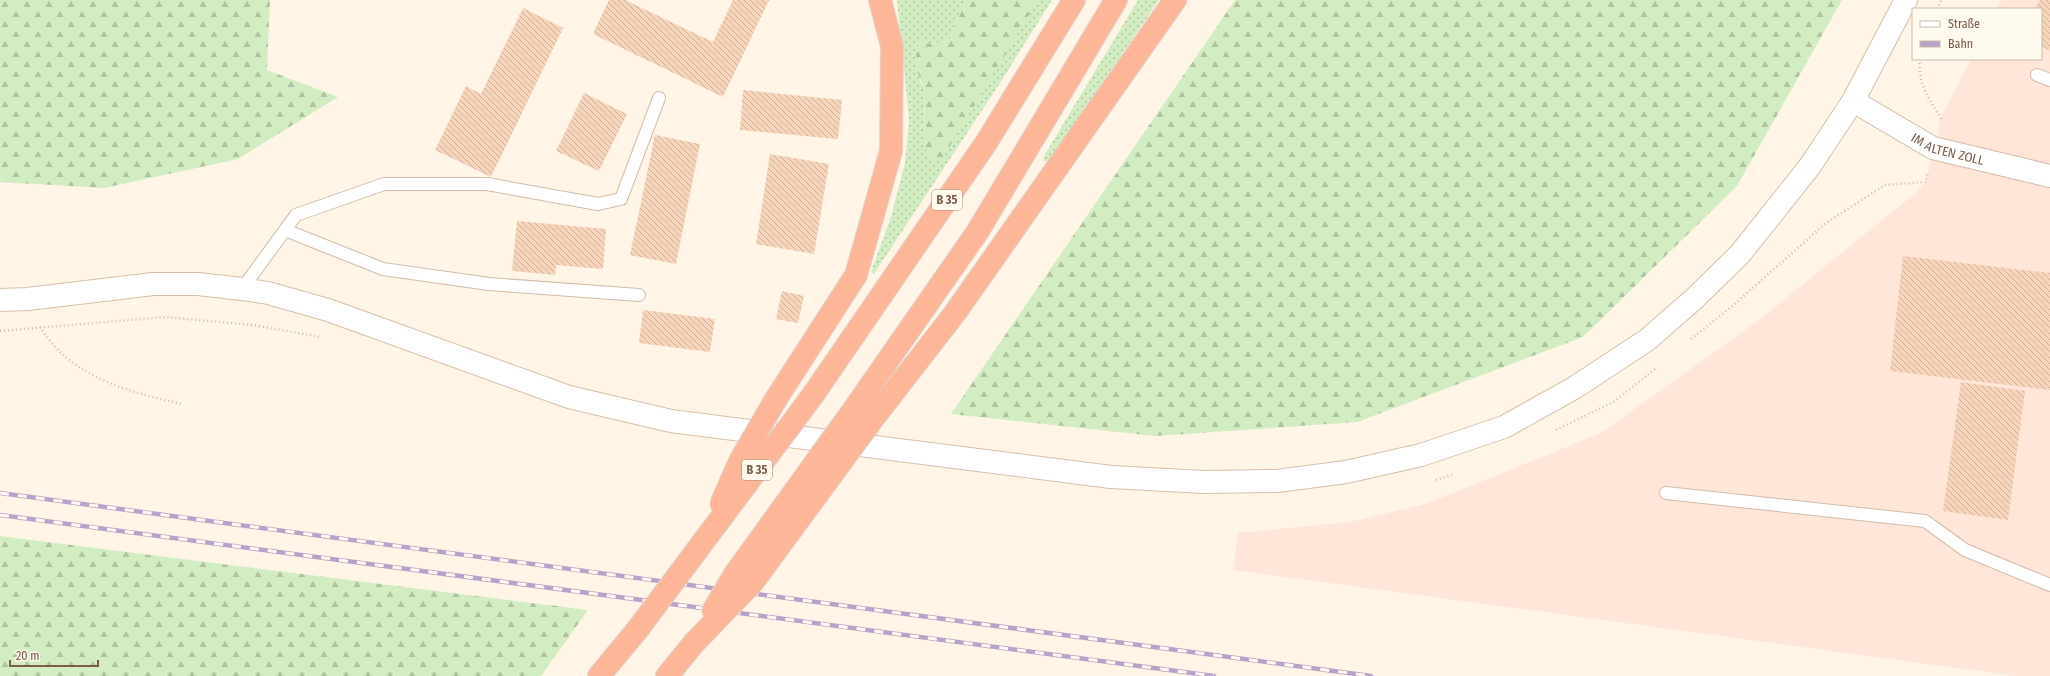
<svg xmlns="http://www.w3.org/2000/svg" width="2050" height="676" font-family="'Fira Sans Condensed',sans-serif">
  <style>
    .commercial { fill: #ffe6d9 }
    .grass { fill: url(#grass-dots) }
    .forest { fill: url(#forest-firs) }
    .building { fill: url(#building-back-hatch) }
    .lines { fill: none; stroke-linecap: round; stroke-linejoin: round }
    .lane-casing { stroke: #d1bdaa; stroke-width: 14 }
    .street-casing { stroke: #d1bdaa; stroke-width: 24 }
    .secondary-casing { stroke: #d7c0aa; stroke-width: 24 }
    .highway-casing { stroke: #dcd5cf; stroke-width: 24 }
    .path { stroke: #dbb89d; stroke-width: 2.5; stroke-dasharray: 1 3; stroke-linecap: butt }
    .lane { stroke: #fff; stroke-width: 12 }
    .street { stroke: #fff; stroke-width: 22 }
    .secondary { stroke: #fff; stroke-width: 22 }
    .highway { stroke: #fdb698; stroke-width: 22 }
    .rail-casing { stroke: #b9a2c9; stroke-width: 4.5 }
    .rail { stroke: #fff9ee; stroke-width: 3; stroke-dasharray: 9; stroke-linecap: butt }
    .highway-bridge-casing { stroke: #dcd5cf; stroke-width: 24; stroke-linecap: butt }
    .highway-bridge { stroke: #fdb698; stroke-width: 22 }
    .labels { text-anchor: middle; stroke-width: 3.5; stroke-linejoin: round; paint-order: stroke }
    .shield { fill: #fff9ee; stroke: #a28b7a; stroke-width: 1 }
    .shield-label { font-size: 12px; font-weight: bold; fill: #7a5c48 }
    .street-label { font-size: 13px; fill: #7a5c48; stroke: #fff9ee }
  </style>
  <defs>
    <pattern id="grass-dots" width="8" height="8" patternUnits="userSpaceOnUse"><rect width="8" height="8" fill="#d2edc2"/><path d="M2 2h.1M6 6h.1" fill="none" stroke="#afc3a0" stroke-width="1.8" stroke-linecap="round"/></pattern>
    <pattern id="forest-firs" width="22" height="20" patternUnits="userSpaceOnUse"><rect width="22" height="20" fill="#d2edc2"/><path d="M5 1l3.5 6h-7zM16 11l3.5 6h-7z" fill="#afc3a0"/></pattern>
    <pattern id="building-back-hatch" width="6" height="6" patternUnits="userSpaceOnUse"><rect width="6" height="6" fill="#f6d5bb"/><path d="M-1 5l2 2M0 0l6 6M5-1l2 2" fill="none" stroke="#ccb09a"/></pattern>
  </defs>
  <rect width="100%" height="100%" fill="#fef5e6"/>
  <path class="commercial" d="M2001,0H2050V676H2016L1234,570L1238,533L1350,522L1428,503L1601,433L1754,324L1913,195L1926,182L1941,118L1971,59H2041V9H1997Z"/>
  <path class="grass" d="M897,0H966L949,40L933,44L920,41V81L925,90L924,138L933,159H941L1038,0H1052L1000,83L874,274L871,272L891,217L905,163L909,119Z
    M1138,0H1159L1049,161H1043L1044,156Z"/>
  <path class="forest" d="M0,0H270L267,70L338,97L238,159L104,188L0,182Z
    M966,0H1038L942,159H933L926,152L924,138L925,90L917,71L916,50L920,41L933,44L949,40Z
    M1235,0H1842L1737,186L1583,337L1357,422L1155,436L951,414Z
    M0,536L588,610L541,676H0Z"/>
  <path class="building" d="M609,0H625L713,42L733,0H769L723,97L593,34Z
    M2040,0H2050V51L2041,46V9H2035Z
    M523,8L563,28L491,177L435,150L466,86L481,94Z
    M743,90L842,100L838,139L740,130Z
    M584,93L627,114L599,171L556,151Z
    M655,135L700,144L676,264L630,255Z
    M770,154L829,164L814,254L756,244Z
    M517,221L606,229L603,269L556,265L555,275L512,271Z
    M1903,256L2050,273V390L1890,371Z
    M782,291L804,296L798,323L776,319Z
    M643,310L715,319L710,352L639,343Z
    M1961,382L2025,391L2008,520L1943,511Z"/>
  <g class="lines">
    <g class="lane-casing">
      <path id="lane" d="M2037,75L2050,80
        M285,230L383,269L489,284L639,295
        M242,289L296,215L384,184H487L598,204L621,199L659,98
        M1666,493L1925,521L1965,550L2050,585"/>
    </g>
    <g class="street-casing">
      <g id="street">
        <path id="s1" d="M1853,101L1933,148L2050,176"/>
      </g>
    </g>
    <g class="secondary-casing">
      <path id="secondary" d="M0,300L28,299L153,284H198L242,289L268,293L328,310L569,397L671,421L1111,477L1204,482L1277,481L1346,472L1421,455L1504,427L1574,388L1647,340L1694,299L1740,254L1810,166L1853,101L1906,0"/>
    </g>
    <g class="highway-casing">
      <path id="highway" d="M813,395L986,143L1074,0
        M776,399L856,275L891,151L892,46L880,0
        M852,412L978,231L1116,0
        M872,420L955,313L1175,0
        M599,676L638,629
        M667,676L694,643"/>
    </g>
    <path class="path" d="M1937,9L1942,0
      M1920,59C1917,82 1929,100 1941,118L1940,122
      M40,327C71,377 126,391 181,404
      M0,331L165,317L253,325L321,337
      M1691,339L1730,308L1826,223L1885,185L1926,182L1927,174
      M1556,430L1615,401L1655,369
      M1436,480L1452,475"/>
    <use href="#lane" class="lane"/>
    <use href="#street" class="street"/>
    <use href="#secondary" class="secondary"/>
    <use href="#highway" class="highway"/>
    <g class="rail-casing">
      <path id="rail" d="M0,493L1371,676
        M0,515L1214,676"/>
    </g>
    <use href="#rail" class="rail"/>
    <g class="highway-bridge-casing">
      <path id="highway-bridge" d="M721,504L740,461L776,399
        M713,611L735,574L852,412
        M638,629L813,395
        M694,643L753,582L872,420"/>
    </g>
    <use href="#highway-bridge" class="highway-bridge"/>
  </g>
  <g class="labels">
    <g class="shield">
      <rect x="932" y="190" width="30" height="20" rx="3"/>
      <rect x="742" y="460" width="30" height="20" rx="3"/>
    </g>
    <g class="shield-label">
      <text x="947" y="204">B 35</text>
      <text x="757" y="474">B 35</text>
    </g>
    <g class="street-label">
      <text dy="5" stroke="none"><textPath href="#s1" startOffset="107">IM ALTEN ZOLL</textPath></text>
    </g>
  </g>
  <rect x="1912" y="8" width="130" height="52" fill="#fff9ee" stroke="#cabaac"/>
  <rect x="1920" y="21" width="20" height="6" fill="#ffffff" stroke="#cabaac"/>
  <text x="1948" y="28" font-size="12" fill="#7a5c48">Straße</text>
  <rect x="1920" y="41" width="20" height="6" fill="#b9a2c9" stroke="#cabaac"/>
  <text x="1948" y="48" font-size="12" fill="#7a5c48">Bahn</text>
  <path d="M10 660v6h88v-6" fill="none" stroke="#7a5c48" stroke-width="2"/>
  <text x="16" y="660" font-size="12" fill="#7a5c48" stroke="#fff9ee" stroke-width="3" paint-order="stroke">20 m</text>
</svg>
